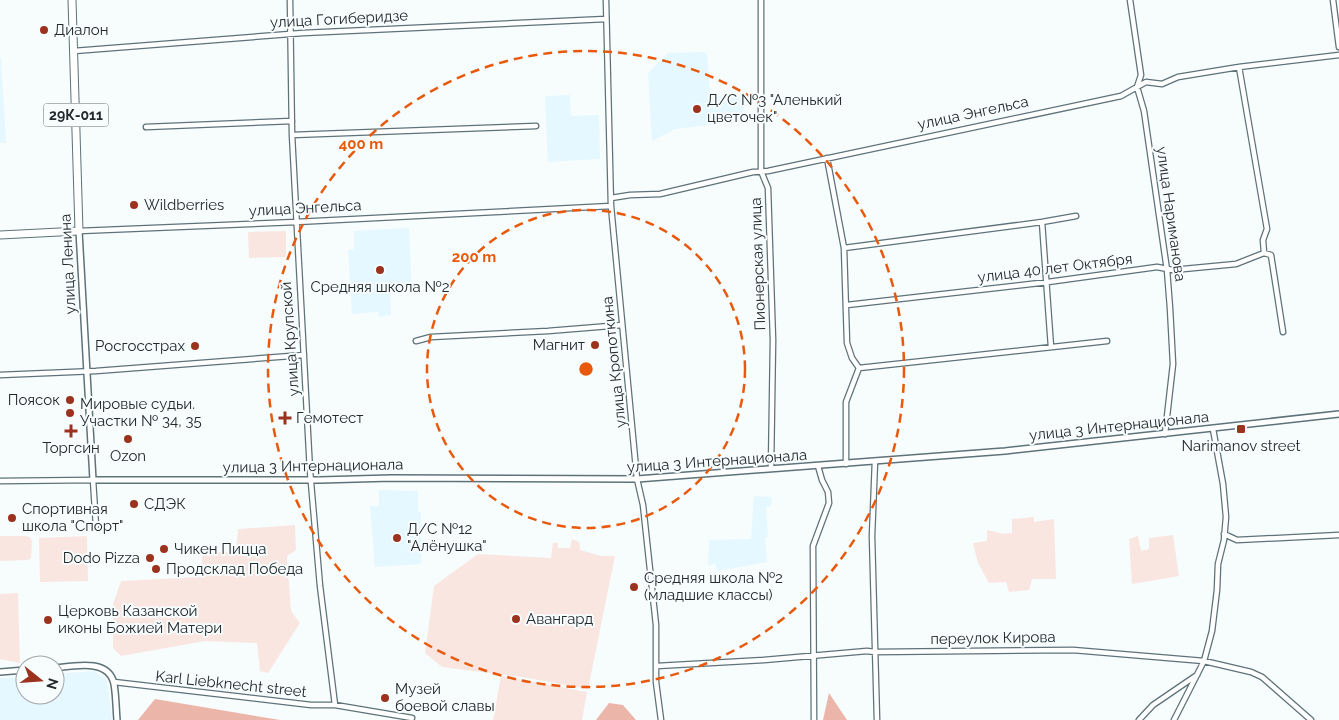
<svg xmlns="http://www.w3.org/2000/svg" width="1339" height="720" font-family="Raleway,sans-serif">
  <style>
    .built { fill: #e5f8ff }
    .green { fill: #fae6e1 }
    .water { fill: #ecb5a9 }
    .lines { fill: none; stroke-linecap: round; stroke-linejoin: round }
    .minor-casing { stroke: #5e7279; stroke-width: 7 }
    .tertiary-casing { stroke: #5e7279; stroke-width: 8 }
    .primary-casing { stroke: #5e7279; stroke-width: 9 }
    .minor { stroke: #fff; stroke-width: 4.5 }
    .tertiary { stroke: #fff; stroke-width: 5 }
    .primary { stroke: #fff; stroke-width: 7 }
    .ring { fill: none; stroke: #e8590c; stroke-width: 2.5; stroke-dasharray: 9 6 }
    .poi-dot { fill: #9b321e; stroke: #f7fcfd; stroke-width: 2 }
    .labels { text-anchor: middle; stroke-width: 4; stroke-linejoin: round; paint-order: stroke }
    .shield { fill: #f7fcfd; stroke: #62696b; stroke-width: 1 }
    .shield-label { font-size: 14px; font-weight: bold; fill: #222a2d }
    .street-label { font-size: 15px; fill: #222a2d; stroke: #f7fcfd }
    .poi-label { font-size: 15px; fill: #222a2d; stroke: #f7fcfd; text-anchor: start }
    .centre { fill: #e8590c; stroke: #f7fcfd; stroke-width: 2.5 }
    .ring-label { font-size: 15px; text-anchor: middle; font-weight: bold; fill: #e8590c; stroke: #f7fcfd; stroke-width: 4; stroke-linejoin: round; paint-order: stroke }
  </style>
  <rect width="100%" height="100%" fill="#f7fcfd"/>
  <path class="built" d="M703,52L707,53L710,96H743L744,121L675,129L652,141L648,73L668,53Z
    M0,58H1L6,143H0Z
    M570,95L571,116L599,115L600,159L548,162L545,96Z
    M409,228L412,290L390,291L391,315L379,317L378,312L352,314L348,250L354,249V231Z
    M379,490L418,491V511L421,513V564L375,567L370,506H379Z
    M754,496L772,497L771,506L766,507L768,537H765L767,562L718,571L715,564L708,565L709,540L751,539Z
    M94,671L106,679L109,694L112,720H0V678L25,677V695H55V674Z"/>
  <path class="green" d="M286,231V257L249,258L248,232Z
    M1034,517V522L1054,519L1056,579H1032L1029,590L1009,592L1006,582L989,583L978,563L973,543L987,541V530L1004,534L1012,533V519Z
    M295,525L296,550L287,556L291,611L300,623L268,673L260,671L257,643L205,641L121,656L113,648V604L121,581L201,577L202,553L236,551L238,529Z
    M1173,535L1179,576L1132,584L1129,539L1138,536L1141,551L1149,549V538Z
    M0,536H27L31,538L32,542L31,558L28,560L0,561Z
    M87,536L88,581L40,582L39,538Z
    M572,539L579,542L580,550L601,556H615L588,689L522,677L442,667L425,653L434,586L478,554L551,558L553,543L557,542L558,548H570Z
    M18,593L20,663L0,659V594Z
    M501,676L587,692L582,720H493Z"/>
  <path class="water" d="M829,693L847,720H823Z
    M155,699L268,718L280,720H138Z
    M609,703L623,705L636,720H596Z"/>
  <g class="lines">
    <g class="minor-casing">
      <path id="minor" d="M290,0L292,135L310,471L320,586L335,705
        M606,0L611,206L637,479L643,505L656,625V682L661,720
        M761,0V171L768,188L773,340L771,468
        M1130,0L1141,75L1137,87L1144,111L1167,270L1170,308L1173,364L1165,434
        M1333,0L1339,47
        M74,51L303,33L606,19
        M1239,67L1267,229L1263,240L1264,253L1271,255L1283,332
        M146,127L292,121
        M292,135L536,126
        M827,158L844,248L847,343L852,358L859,368L846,402V464
        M611,198L630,195L660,194L753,172L768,171L1121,96L1146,82L1162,84L1178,77L1239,67L1339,55
        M1042,222L1051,347
        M79,231L296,222L611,206
        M844,248L1042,222L1076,216
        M847,305L1048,282L1157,267L1173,270L1236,264L1264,253
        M416,341L431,337L548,331L622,325
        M859,368L1107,341
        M0,375L96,371L304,355
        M875,461L872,536L877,720
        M0,481L93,480L96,526
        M1224,534L1237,540L1339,535
        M657,666L764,660L867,651L875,652L1073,650L1204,661L1251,672L1262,677L1311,720
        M114,682L311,705H335L412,718
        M814,720L813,546L829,503L828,492L822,480L818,466
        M1139,720L1153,705L1197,675
        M1174,720L1204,661L1212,631L1217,590L1218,564L1224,540L1226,517L1223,484L1213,429"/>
    </g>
    <g class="tertiary-casing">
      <path id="tertiary" d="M79,231L93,480H320L391,478L637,479L1005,451L1339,414
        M55,668C74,666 109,658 114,684C116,695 116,708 117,720
        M0,672L25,670"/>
    </g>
    <g class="primary-casing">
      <path id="primary" d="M0,235L79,231L72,0"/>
    </g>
    <use href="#minor" class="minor"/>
    <use href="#tertiary" class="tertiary"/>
    <use href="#primary" class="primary"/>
  </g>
  <g class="ring">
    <circle cx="586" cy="369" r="159"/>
    <circle cx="586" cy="369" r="318"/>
  </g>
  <g class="poi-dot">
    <circle cx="44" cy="30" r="5"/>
    <circle cx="697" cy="109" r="5"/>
    <circle cx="134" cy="205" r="5"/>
    <circle cx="380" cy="270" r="5"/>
    <circle cx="595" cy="345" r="5"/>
    <circle cx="195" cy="346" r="5"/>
    <circle cx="70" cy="400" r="5"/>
    <circle cx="70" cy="413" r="5"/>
    <path d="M282.5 410.5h5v5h5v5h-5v5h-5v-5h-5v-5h5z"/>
    <rect x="1236" y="424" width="10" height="10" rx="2.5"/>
    <path d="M68.5 423.5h5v5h5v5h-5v5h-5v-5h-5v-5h5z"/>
    <circle cx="128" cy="439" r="5"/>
    <circle cx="134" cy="504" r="5"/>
    <circle cx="12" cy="518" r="5"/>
    <circle cx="397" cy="538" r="5"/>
    <circle cx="164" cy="549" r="5"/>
    <circle cx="150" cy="558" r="5"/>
    <circle cx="156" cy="569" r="5"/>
    <circle cx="634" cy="587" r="5"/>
    <circle cx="516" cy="619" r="5"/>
    <circle cx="48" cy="620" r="5"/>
    <circle cx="385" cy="698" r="5"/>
  </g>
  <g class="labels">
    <rect class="shield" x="43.5" y="103.5" width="65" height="23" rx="4"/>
    <g class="shield-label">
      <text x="76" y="120">29К-011</text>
    </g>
    <g class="street-label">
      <text transform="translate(339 19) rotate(-3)" y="5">улица Гогиберидзе</text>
      <text transform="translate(973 113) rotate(-12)" y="5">улица Энгельса</text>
      <text transform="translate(305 208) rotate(-3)" y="5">улица Энгельса</text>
      <text transform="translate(1171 214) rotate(82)" y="5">улица Нариманова</text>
      <text transform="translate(68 264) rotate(-93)" y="5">улица Ленина</text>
      <text transform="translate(758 264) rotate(-92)" y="5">Пионерская улица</text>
      <text transform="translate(1055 268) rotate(-7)" y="5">улица 40 лет Октября</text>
      <text transform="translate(290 339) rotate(-94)" y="5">улица Крупской</text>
      <text transform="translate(614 362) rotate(-96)" y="5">улица Кропоткина</text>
      <text transform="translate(1119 426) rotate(-6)" y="5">улица 3 Интернационала</text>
      <text transform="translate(717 461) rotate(-4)" y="5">улица 3 Интернационала</text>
      <text transform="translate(313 466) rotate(-1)" y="5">улица 3 Интернационала</text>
      <text transform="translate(993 638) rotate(-1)" y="5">переулок Кирова</text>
      <text transform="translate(231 684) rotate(6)" y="5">Karl Liebknecht street</text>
    </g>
    <g class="poi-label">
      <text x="54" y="35">Диалон</text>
      <text x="707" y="105">Д/С №3 "Аленький<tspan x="707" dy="17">цветочек"</tspan></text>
      <text x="144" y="210">Wildberries</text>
      <text x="380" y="292" text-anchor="middle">Средняя школа №2</text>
      <text x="585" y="350" text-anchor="end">Магнит</text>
      <text x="185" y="351" text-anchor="end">Росгосстрах</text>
      <text x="60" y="405" text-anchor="end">Поясок</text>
      <text x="80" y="409">Мировые судьи.<tspan x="80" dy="17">Участки № 34, 35</tspan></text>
      <text x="296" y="423">Гемотест</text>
      <text x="1241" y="451" text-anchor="middle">Narimanov street</text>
      <text x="71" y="453" text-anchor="middle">Торгсин</text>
      <text x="128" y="461" text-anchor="middle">Ozon</text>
      <text x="144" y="509">СДЭК</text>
      <text x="22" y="514">Спортивная<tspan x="22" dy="17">школа "Спорт"</tspan></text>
      <text x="407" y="534">Д/С №12<tspan x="407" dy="17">"Алёнушка"</tspan></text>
      <text x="174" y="554">Чикен Пицца</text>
      <text x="140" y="563" text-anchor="end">Dodo Pizza</text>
      <text x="166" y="574">Продсклад Победа</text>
      <text x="644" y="583">Средняя школа №2<tspan x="644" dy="17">(младшие классы)</tspan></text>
      <text x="58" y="616">Церковь Казанской<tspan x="58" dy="17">иконы Божией Матери</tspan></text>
      <text x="526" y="624">Авангард</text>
      <text x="395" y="694">Музей<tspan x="395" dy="17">боевой славы</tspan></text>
    </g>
  </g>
  <circle cx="586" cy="369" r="8" class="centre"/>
  <g class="ring-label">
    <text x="361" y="149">400 m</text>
    <text x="474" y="262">200 m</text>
  </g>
  <g transform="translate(40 680) rotate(107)"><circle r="24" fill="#f7fcfd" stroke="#a2a8aa"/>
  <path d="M0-4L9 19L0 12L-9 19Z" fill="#9b321e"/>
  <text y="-8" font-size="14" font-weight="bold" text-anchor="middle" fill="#222a2d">N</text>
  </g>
</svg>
